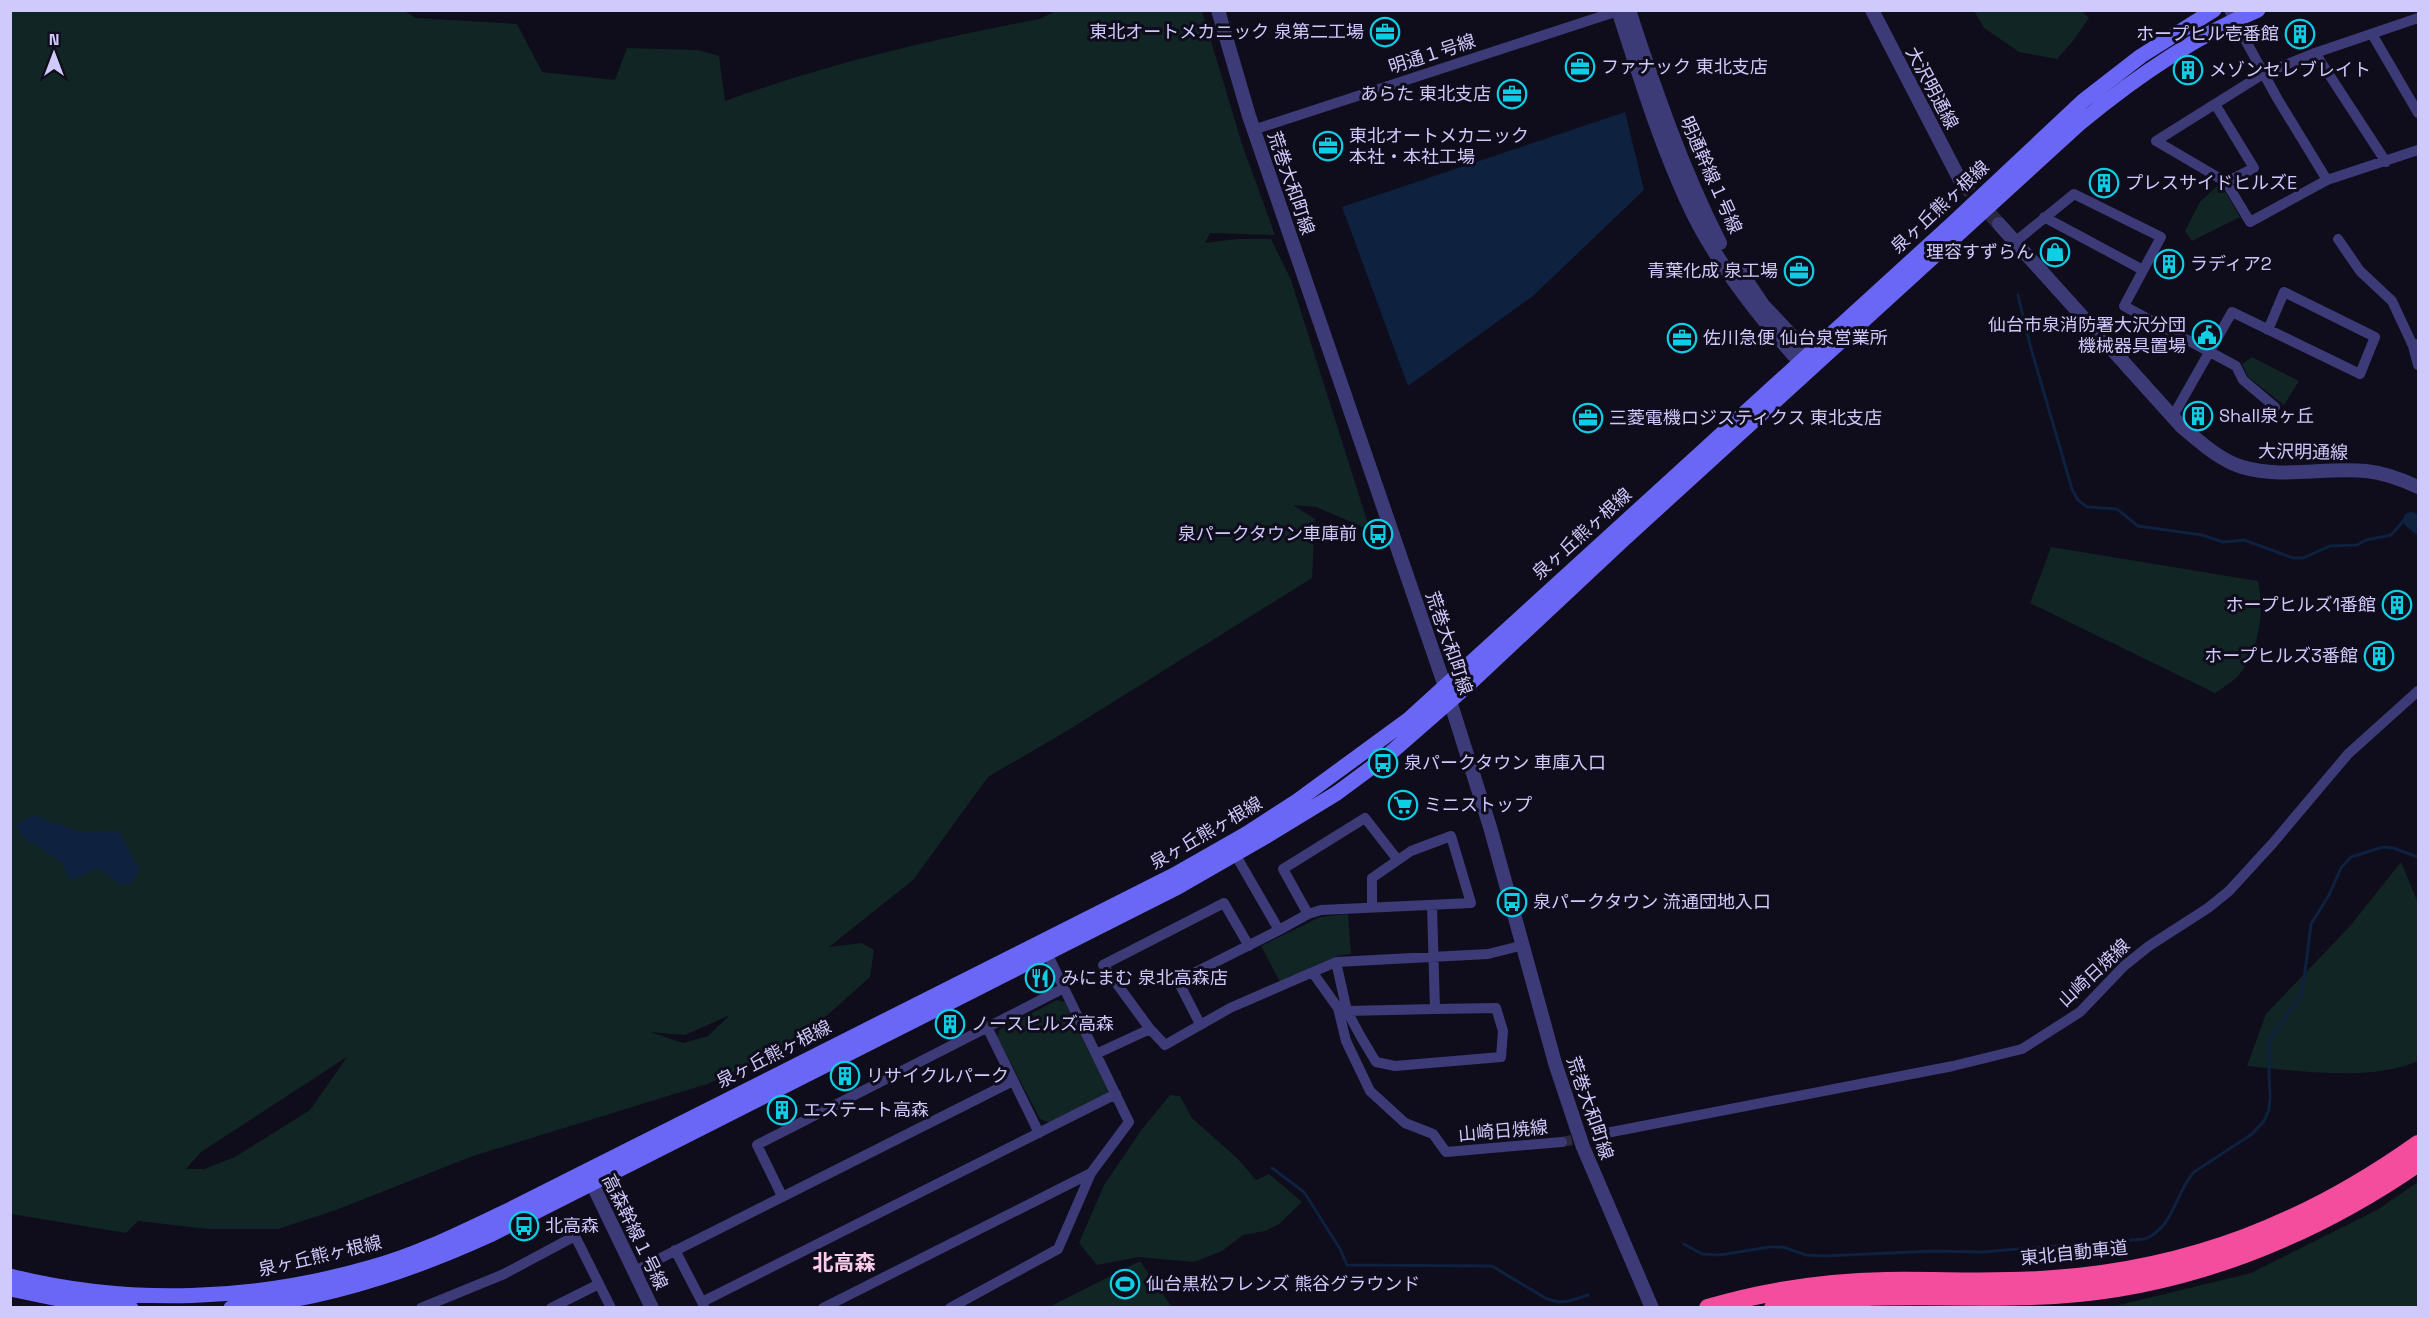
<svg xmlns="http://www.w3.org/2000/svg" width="2429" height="1318" font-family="'Space Grotesk','Noto Sans JP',sans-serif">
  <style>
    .green { fill: #102524; fill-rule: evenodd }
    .water { fill: #0e213e }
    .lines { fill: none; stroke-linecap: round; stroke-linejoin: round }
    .stream { stroke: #0e213e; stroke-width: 3 }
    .river { stroke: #0e213e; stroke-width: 16 }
    .minor-tunnel { stroke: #2c283e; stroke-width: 10; stroke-dasharray: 10 5; stroke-linecap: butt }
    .tertiary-tunnel { stroke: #2c283e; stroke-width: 14; stroke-dasharray: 14 7; stroke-linecap: butt }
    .minor { stroke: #3d3a78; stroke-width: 10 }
    .tertiary { stroke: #3d3a78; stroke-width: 14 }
    .secondary { stroke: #6b67f6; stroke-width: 15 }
    .motorway { stroke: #f44d9d; stroke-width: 18 }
    .labels { text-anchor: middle; stroke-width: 6; stroke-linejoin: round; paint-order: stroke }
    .poi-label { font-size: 18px; fill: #d0cafc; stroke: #0f0c1c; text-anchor: start }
    .street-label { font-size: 18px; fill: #d0cafc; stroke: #0f0c1c }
    .quarter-label { font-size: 21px; font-weight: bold; fill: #fcccea; stroke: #0f0c1c }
  </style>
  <rect width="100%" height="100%" fill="#0f0c1c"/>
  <path class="green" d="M403,10L416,18L517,24L542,72L615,80L627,48L698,50L719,56L725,101C830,63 930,40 1039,19L1056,11H1202L1242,144L1275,235L1210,233L1205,243L1236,239H1271L1291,280L1370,530L1316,507L1293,505L1315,519L1312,578L1065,732L988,777L913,880L829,947L862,943L874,950L870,977L792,1047L707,1084L473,1156L336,1210L278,1229H208L138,1221L126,1233L11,1214L10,11ZM730,1015L708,1036L683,1043L650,1032L685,1035ZM347,1057L310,1110L235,1157L204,1169H186L201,1152Z
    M1974,11H2082L2089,18L2073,41L2057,59L2019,52L1984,28Z
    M2220,183L2240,217L2192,241L2185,231L2200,202Z
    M2252,357L2299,381L2284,405L2248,377L2242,364Z
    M2051,547L2258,581C2265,610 2259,653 2238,676C2231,683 2223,688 2215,693L2030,603Z
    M2401,862L2418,903V1061C2370,1082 2298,1071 2247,1066L2266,1014L2350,926Z
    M1348,914L1351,954L1337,956L1280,982L1261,946L1320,917Z
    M1057,1000L1065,1002L1109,1087L1107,1095L1051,1123L1040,1119L997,1037L999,1030Z
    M1170,1095L1180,1096L1192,1118L1238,1159L1256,1180L1269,1174L1302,1202L1279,1224L1265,1231L1243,1235L1222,1251L1194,1262L1138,1257L1097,1265L1079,1243L1104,1185L1142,1129Z
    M2418,1182V1307H2111L2251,1273L2377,1210Z
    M1140,1261L1172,1307H1049Z"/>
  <path class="water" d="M1625,112L1644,190L1533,296L1408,386L1342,207Z
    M33,815L81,832L119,831L140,870L131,884L123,885L98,869L71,880L61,862L23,837L16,825Z"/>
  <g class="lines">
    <path class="stream" d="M2018,295L2030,345L2072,489L2078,500L2087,507L2117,509L2138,526L2202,535L2223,542L2244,540L2293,558H2303L2330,546L2357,545L2366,540L2391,535L2406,518L2411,520
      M1272,1168L1304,1192L1340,1249L1347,1265L1492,1266L1547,1299L1559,1302L1569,1301L1588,1295
      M1684,1244L1702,1254L1720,1255L1769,1247H1783L1806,1255L1825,1256L1933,1251L1982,1252L2145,1239C2174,1227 2175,1193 2194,1172L2252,1134L2264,1121L2269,1110L2270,1096L2268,1047L2271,1038L2300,996L2304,979L2311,924L2329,895L2341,868L2351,857L2383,847L2393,848L2418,857"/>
    <path class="river" d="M2411,520L2418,526"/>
    <path class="minor-tunnel" d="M1562,1142L1596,1135"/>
    <path class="tertiary-tunnel" d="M1961,182L1999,224"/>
    <path class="minor" d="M2229,10L2277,98L2327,180
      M2418,18L2315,53L2263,74L2215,104L2254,168L2226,182L2250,222L2327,180L2418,150
      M2372,34L2418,113
      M2315,53L2386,162
      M2215,104L2156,141L2226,182
      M1253,130L1621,10
      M2044,217L2143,270
      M2338,239L2360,271L2392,301L2413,346L2418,344
      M2015,242L2074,194L2161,237L2124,306L2236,366L2243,380L2275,407
      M2413,346L2418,365
      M2173,416L2232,312L2360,374L2375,337L2284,292L2268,330
      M1372,907V878L1411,851L1451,836L1471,903L1321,910L1308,914L1283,869L1365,818L1397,859
      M1279,930L1308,914
      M1336,962L1488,954L1524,945
      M1313,973L1338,1008L1346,1041L1370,1091L1405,1123L1433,1134L1446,1152L1562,1142
      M1347,1011L1435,1009
      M1200,1024L1178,981L1279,930L1235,854
      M987,1027L1039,1133
      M1150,1029L1103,965L1224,903L1249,946
      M1096,1054L1150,1029L1165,1045L1230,1008L1336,962L1347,1011L1361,1037L1376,1062L1395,1066L1501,1057L1503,1031L1496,1008L1435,1009L1432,906
      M1596,1135L1953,1066L2022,1049L2080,1012L2124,966L2149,946L2208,908L2229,891L2273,843L2348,754L2418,691
      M782,1196L757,1145L1064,988
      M675,1250L704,1306
      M633,1272L1013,1081
      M702,1302L1116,1094
      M421,1308L504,1274L575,1236L611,1308
      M551,1308L599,1284
      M823,1308L1091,1173
      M950,1308L1058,1249L1091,1173L1129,1122L1045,949"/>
    <path class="tertiary" d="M1218,10L1249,116L1450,701L1490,827L1555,1063L1583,1147L1652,1308
      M1618,10C1639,74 1658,138 1686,199C1714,262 1761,320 1807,370
      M1629,10C1655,90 1682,168 1720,243
      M1872,10L1961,182
      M1999,224L2181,426C2199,441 2219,460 2242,467C2283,479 2324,467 2366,471C2385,473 2401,479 2418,487
      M1738,268L1763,305L1816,361
      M587,1173L652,1308"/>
    <path class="secondary" d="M10,1276C129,1306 255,1301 372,1267C420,1254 466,1230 511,1209L1174,875L1246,834L1297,801L1409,719L1953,223L2083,101L2141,56L2214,10
      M10,1289L58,1299L131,1308
      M231,1308C321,1301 409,1272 490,1235L1178,887L1265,837L1337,793L1387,756L1466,687L1623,540L2079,124C2133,79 2193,37 2258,10"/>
    <path class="motorway" d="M1708,1308C1766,1291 1826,1282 1886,1281C1942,1280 1998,1284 2054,1279C2191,1269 2307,1223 2418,1144
      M1773,1308C1865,1288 1962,1301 2055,1295C2186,1287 2311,1237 2418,1163"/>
  </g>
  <defs>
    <g id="office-ring" transform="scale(1.5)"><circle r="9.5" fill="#0f0c1c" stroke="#0ecee4" stroke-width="1.5"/><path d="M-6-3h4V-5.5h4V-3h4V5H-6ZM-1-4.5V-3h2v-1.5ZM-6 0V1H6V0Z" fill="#0ecee4"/></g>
    <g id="building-ring" transform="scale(1.5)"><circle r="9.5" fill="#0f0c1c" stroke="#0ecee4" stroke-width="1.5"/><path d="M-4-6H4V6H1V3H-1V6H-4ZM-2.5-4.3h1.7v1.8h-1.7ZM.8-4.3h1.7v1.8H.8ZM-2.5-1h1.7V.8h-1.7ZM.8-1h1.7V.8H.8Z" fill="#0ecee4"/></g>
    <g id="shop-ring" transform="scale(1.5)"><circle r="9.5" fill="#0f0c1c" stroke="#0ecee4" stroke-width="1.5"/><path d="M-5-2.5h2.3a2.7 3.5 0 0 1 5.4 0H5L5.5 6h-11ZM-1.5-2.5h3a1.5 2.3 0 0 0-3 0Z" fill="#0ecee4"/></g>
    <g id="civic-ring" transform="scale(1.5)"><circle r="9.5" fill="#0f0c1c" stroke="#0ecee4" stroke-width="1.5"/><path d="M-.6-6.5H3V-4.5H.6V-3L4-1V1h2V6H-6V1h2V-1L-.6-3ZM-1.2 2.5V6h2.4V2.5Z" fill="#0ecee4"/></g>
    <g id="bus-ring" transform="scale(1.5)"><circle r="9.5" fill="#0f0c1c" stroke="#0ecee4" stroke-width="1.5"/><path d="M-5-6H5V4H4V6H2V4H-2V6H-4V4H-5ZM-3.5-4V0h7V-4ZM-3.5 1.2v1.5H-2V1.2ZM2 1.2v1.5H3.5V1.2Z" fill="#0ecee4"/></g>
    <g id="supermarket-ring" transform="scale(1.5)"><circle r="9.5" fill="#0f0c1c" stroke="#0ecee4" stroke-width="1.5"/><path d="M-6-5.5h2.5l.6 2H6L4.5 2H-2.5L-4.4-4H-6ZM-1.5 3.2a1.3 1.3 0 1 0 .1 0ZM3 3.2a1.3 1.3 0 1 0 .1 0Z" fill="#0ecee4"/></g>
    <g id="restaurant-ring" transform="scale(1.5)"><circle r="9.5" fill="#0f0c1c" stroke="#0ecee4" stroke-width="1.5"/><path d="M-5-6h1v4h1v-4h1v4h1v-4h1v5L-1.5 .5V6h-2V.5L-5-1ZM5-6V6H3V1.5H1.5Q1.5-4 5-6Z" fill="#0ecee4"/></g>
    <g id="stadium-ring" transform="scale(1.5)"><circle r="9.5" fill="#0f0c1c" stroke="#0ecee4" stroke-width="1.5"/><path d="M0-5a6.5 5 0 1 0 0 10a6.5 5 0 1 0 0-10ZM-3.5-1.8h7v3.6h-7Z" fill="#0ecee4"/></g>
  </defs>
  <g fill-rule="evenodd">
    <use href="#office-ring" x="1385" y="32"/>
    <use href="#building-ring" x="2300" y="34"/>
    <use href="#office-ring" x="1580" y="67"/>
    <use href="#building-ring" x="2188" y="70"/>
    <use href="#office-ring" x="1512" y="94"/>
    <use href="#office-ring" x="1328" y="146"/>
    <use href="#building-ring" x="2104" y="183"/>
    <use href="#shop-ring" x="2055" y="252"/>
    <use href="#building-ring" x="2169" y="264"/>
    <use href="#office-ring" x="1799" y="271"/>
    <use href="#civic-ring" x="2207" y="335"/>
    <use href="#office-ring" x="1682" y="338"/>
    <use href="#building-ring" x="2198" y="416"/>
    <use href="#office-ring" x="1588" y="418"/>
    <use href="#bus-ring" x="1378" y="534"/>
    <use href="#building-ring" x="2397" y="605"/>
    <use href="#building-ring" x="2379" y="656"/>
    <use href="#bus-ring" x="1383" y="763"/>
    <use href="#supermarket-ring" x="1403" y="805"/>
    <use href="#bus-ring" x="1512" y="902"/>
    <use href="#restaurant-ring" x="1040" y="978"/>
    <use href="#building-ring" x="950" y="1024"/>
    <use href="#building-ring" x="845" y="1076"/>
    <use href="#building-ring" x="782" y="1110"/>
    <use href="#bus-ring" x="524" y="1226"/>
    <use href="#stadium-ring" x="1125" y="1284"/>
  </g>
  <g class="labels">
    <g class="poi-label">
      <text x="1364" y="38" text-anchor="end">東北オートメカニック 泉第二工場</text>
      <text x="2279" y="40" text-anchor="end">ホープヒル壱番館</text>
      <text x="1601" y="73">ファナック 東北支店</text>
      <text x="2209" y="76">メゾンセレブレイト</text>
      <text x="1491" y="100" text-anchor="end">あらた 東北支店</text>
      <text x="1349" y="142">東北オートメカニック<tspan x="1349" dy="21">本社・本社工場</tspan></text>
      <text x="2125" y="189">プレスサイドヒルズE</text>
      <text x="2034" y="258" text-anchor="end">理容すずらん</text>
      <text x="2190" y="270">ラディア2</text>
      <text x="1778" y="277" text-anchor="end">青葉化成 泉工場</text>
      <text x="2186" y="331" text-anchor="end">仙台市泉消防署大沢分団<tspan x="2186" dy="21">機械器具置場</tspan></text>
      <text x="1703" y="344">佐川急便 仙台泉営業所</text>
      <text x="2219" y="422">Shall泉ヶ丘</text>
      <text x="1609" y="424">三菱電機ロジスティクス 東北支店</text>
      <text x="1357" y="540" text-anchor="end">泉パークタウン車庫前</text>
      <text x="2376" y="611" text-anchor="end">ホープヒルズ1番館</text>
      <text x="2358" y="662" text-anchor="end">ホープヒルズ3番館</text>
      <text x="1404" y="769">泉パークタウン 車庫入口</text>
      <text x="1424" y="811">ミニストップ</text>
      <text x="1533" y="908">泉パークタウン 流通団地入口</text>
      <text x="1061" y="984">みにまむ 泉北高森店</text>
      <text x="971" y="1030">ノースヒルズ高森</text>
      <text x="866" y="1082">リサイクルパーク</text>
      <text x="803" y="1116">エステート高森</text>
      <text x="545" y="1232">北高森</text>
      <text x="1146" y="1290">仙台黒松フレンズ 熊谷グラウンド</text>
    </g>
    <g class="street-label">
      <text transform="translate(1432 54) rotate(-18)" y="6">明通１号線</text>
      <text transform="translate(1932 88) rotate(62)" y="6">大沢明通線</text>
      <text transform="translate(1711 175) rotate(66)" y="6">明通幹線１号線</text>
      <text transform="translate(1291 183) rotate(71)" y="6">荒巻大和町線</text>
      <text transform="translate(1940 207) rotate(-43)" y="6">泉ヶ丘熊ヶ根線</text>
      <text transform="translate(2303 452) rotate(1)" y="6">大沢明通線</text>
      <text transform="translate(1582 534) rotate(-42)" y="6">泉ヶ丘熊ヶ根線</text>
      <text transform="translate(1449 643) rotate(71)" y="6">荒巻大和町線</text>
      <text transform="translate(1206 833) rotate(-30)" y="6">泉ヶ丘熊ヶ根線</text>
      <text transform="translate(2094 973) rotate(-43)" y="6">山崎日焼線</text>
      <text transform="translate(774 1054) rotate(-27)" y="6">泉ヶ丘熊ヶ根線</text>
      <text transform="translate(1590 1108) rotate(71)" y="6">荒巻大和町線</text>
      <text transform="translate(1503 1131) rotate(-5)" y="6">山崎日焼線</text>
      <text transform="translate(635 1232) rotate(64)" y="6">高森幹線１号線</text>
      <text transform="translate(2074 1253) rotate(-6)" y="6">東北自動車道</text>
      <text transform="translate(320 1256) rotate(-13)" y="6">泉ヶ丘熊ヶ根線</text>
    </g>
    <g class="quarter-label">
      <text x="844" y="1270">北高森</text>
    </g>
  </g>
  <rect width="2429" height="1318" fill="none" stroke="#d0cafc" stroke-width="24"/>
  <g transform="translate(54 54)" stroke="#0f0c1c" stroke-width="4.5" paint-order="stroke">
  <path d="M0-4.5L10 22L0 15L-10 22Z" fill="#d0cafc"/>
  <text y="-9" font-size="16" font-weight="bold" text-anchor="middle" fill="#d0cafc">N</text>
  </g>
</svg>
